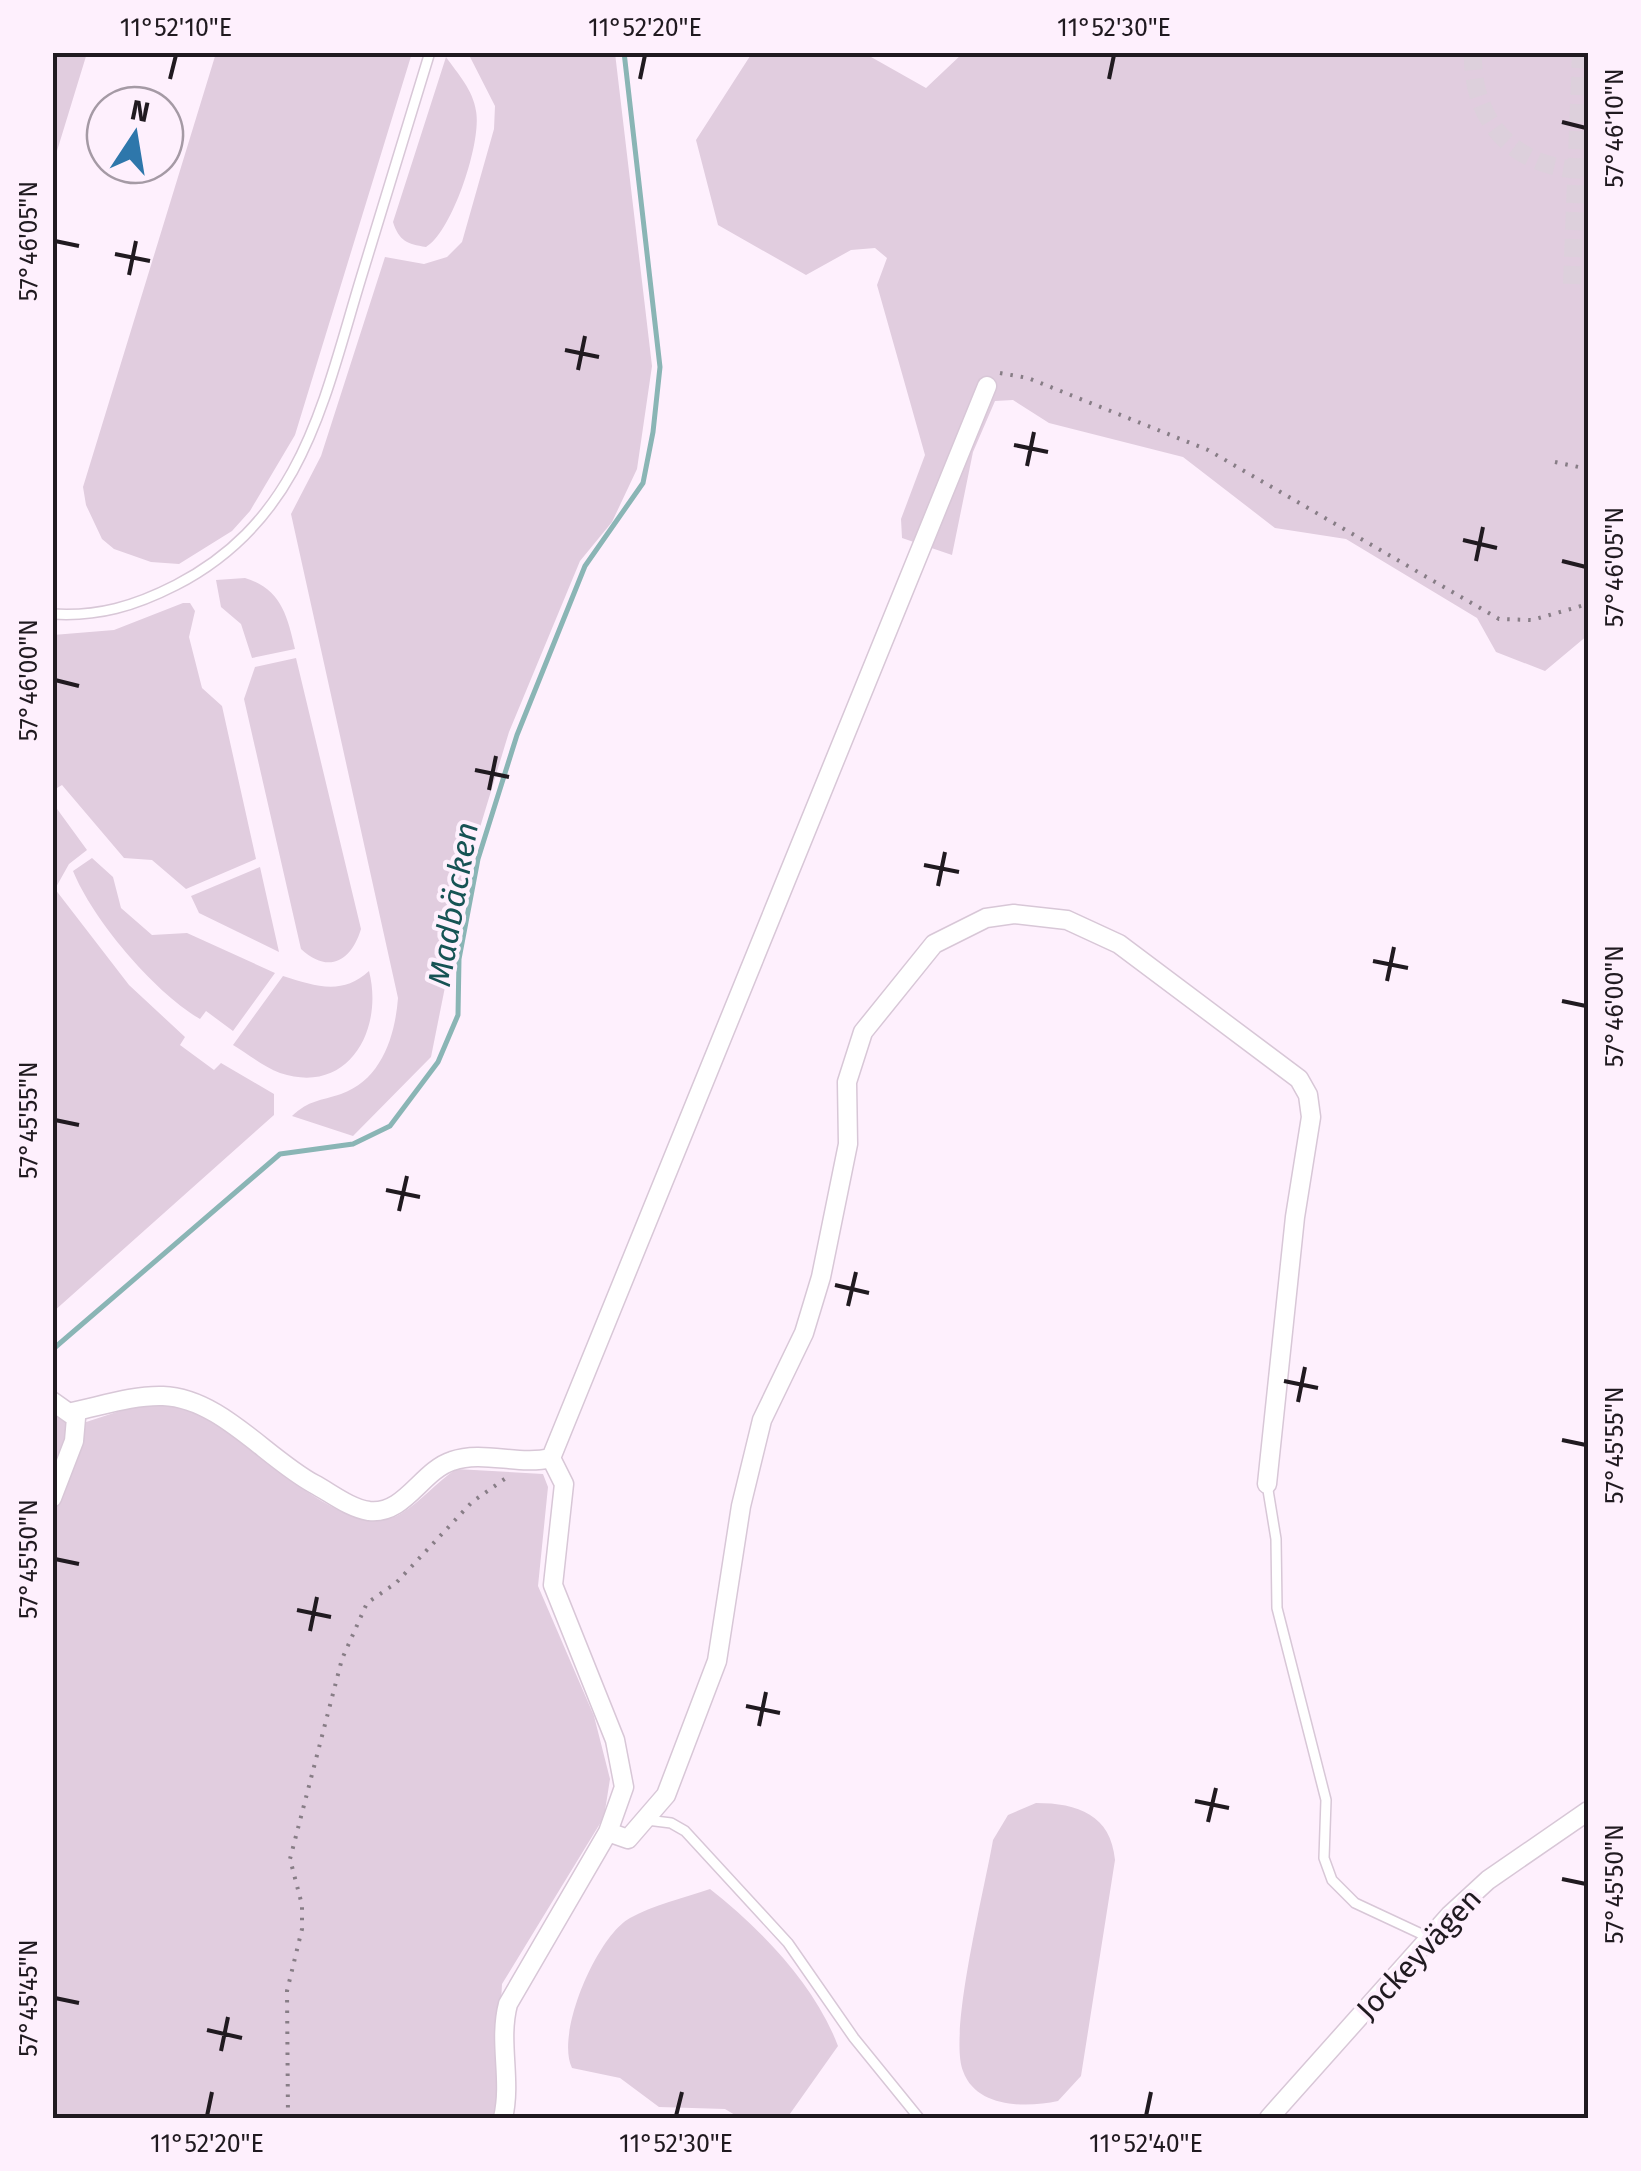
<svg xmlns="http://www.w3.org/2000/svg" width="1641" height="2171" font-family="'Fira Sans',sans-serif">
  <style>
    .green { fill: #e1cddf }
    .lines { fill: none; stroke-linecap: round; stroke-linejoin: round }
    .stream { stroke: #8ab5b5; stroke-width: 5 }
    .street-tunnel { stroke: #ddd0dc; stroke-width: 18; stroke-dasharray: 18 9; stroke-linecap: butt }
    .lane-casing { stroke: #d8c7d7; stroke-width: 12 }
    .street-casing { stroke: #d8c7d7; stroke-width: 21 }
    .path { stroke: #877d86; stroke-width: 4; stroke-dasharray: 2.5 8; stroke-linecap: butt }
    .lane { stroke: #fff; stroke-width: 9 }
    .street { stroke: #fff; stroke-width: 18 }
    .ticks { fill: none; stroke: #201a20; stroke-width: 4 }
    .labels { text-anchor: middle; stroke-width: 8; stroke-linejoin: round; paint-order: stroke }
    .street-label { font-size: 30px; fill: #201a20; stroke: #fef0fd }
    .water-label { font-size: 32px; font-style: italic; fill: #165354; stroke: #fef0fd }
    .neatline { fill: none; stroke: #201a20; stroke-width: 4 }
    .ticks-label { font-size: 25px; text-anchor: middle; fill: #201a20 }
  </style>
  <rect width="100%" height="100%" fill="#fef0fd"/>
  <path class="green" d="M53,52L87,53L53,164L52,53Z
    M216,53H412L295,435L250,511L232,531L179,564L151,562L114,549L102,539L86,505L83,487Z
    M468,53H615L652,366L637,469L612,522L580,561L509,732L471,857L431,1057L353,1136L292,1116C309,1100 320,1101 341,1094C381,1080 395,1037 398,998L291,514L321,456L385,257L424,264L447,257L462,242L494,129L495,106Z
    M752,53H864L926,88L963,53H1588V635L1545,671L1496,652L1477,618L1346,539L1275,528L1183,457L1049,423L1013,400L995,401L973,452L952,555L902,538L901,519L925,455L877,285L887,258L875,248L851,250L806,275L718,225L696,140Z
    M446,57C458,74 473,90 476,111C482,142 452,232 426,247C407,244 399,241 393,222Z
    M245,578C281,589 287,615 295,649L252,658L241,624L221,607L216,580Z
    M183,603H190L195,611L189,637L202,688L222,706L256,859L186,889L152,860L124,858L62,785L52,791L53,635L114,630Z
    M296,658L361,929C351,962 328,974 301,949L244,699L255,667Z
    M52,802L87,850L69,864L55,889L129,985L185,1037L180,1045L214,1070L221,1063L274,1094V1115L53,1312Z
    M92,858L113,877L121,908L152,935L187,933L275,973L233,1031L206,1011L200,1019C154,992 93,920 73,871Z
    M260,867L279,952L199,913L191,896Z
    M369,971C384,1029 349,1096 280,1073C264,1067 248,1054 233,1045L283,976C315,986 342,996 369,971Z
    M165,1402C187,1406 211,1416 229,1430C267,1458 351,1545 402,1513C421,1501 437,1482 456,1469L543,1474L548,1487L538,1586L594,1716L610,1779L604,1817L502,1984L495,2118H53L52,1410L74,1426L138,1405Z
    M1036,1803C1078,1803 1111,1815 1115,1860L1081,2076L1058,2101C1026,2108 976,2108 963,2071C948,2033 985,1888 993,1840L1008,1815Z
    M710,1889C761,1929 815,1985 838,2046L787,2118H740L725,2109L659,2107L620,2078L572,2068C555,2034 597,1936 630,1918C653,1905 684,1898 710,1889Z"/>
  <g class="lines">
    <path class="stream" d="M52,1350L280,1154L353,1144L390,1126L438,1062L458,1015L459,959L478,859L517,735L585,566L643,483L653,432L660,367L624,52"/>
    <path class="street-tunnel" d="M1473,52C1471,124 1517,170 1588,170
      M1572,284L1581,52"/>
    <g class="lane-casing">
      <path id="lane" d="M52,614C98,617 135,606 176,585C302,520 323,403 361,278C384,203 407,128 430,52
        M1267,1484L1276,1539L1277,1608L1326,1800L1324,1858L1332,1880L1355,1903L1430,1938
        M647,1820L671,1823L685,1831L788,1943L854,2038L919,2118"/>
    </g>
    <g class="street-casing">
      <path id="street" d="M52,1401L76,1418L74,1441L52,1498
        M72,1412C101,1406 133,1395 163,1396C220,1398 266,1458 314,1484C331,1493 349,1508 369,1511C405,1515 421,1471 452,1461C483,1450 519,1466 551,1458L564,1484L553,1585L615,1740L624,1787L608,1832L508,2004C498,2042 512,2079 503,2118
        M551,1458L987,386
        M608,1832L628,1839L666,1795L717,1661L741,1506L762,1420L804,1333L821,1277L848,1144L847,1082L863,1032L934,944L986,918L1014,914L1067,920L1119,944L1299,1079L1308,1095L1311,1117L1295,1217L1267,1484
        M1269,2118L1450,1915L1488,1880L1588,1811"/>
    </g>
    <path class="path" d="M1000,373L1028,378L1208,450L1499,619L1532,620L1588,604
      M1555,462L1588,469
      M288,2118L287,1991L302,1929V1905L290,1859L342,1659L367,1603L396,1583L472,1502L506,1478"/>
    <use href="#lane" class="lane"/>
    <use href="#street" class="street"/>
  </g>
  <path class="ticks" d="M170,79L176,55M640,79L645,55M1109,79L1114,55M1562,122L1586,128M55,241L79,246M115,254L150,261M129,275L136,241M565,350L599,357M578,370L585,336M1014,445L1048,452M1027,466L1034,432M1463,540L1497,548M1476,561L1483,527M1562,561L1586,567M55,680L79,686M475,770L509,777M489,790L496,756M924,865L959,872M938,886L945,852M1373,961L1408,968M1387,981L1394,947M1562,1001L1586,1006M55,1120L79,1125M386,1190L420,1197M399,1211L407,1176M835,1285L869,1293M848,1306L856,1272M1284,1381L1318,1388M1298,1402L1305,1367M1562,1440L1586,1445M55,1559L79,1564M297,1610L331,1617M310,1631L317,1597M746,1706L780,1713M759,1726L766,1692M1195,1801L1229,1808M1208,1822L1216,1788M1562,1879L1586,1884M55,1998L79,2003M207,2030L242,2038M221,2051L228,2017M207,2116L212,2092M676,2116L682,2092M1146,2116L1151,2092"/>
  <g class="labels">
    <g class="street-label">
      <text transform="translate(1419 1954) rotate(-47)" y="10">Jockeyvägen</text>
    </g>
    <g class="water-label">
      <text transform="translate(453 904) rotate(-80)" y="11">Madbäcken</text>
    </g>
  </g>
  <rect width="1641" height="2171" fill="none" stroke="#fef0fd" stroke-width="110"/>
  <g transform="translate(135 135) rotate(12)"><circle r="48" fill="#fef0fd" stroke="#a59aa5" stroke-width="2.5"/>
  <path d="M0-8L18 38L0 25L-18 38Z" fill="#2e77ab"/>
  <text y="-15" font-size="28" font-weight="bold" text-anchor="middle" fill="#201a20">N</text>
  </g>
  <rect x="55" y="55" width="1531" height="2061" class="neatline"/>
  <g class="ticks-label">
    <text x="176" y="36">11°52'10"E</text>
    <text x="645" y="36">11°52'20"E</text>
    <text x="1114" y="36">11°52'30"E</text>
    <text transform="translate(1614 128) rotate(-90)" y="9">57°46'10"N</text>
    <text transform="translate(28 241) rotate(-90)" y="9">57°46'05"N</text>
    <text transform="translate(1614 567) rotate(-90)" y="9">57°46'05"N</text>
    <text transform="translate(28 680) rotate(-90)" y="9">57°46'00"N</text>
    <text transform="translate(1614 1006) rotate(-90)" y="9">57°46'00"N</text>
    <text transform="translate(28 1120) rotate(-90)" y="9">57°45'55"N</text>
    <text transform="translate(1614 1445) rotate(-90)" y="9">57°45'55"N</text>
    <text transform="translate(28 1559) rotate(-90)" y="9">57°45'50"N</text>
    <text transform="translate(1614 1884) rotate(-90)" y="9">57°45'50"N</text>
    <text transform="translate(28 1998) rotate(-90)" y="9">57°45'45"N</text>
    <text x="207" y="2152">11°52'20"E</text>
    <text x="676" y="2152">11°52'30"E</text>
    <text x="1146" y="2152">11°52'40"E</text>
  </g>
</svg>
